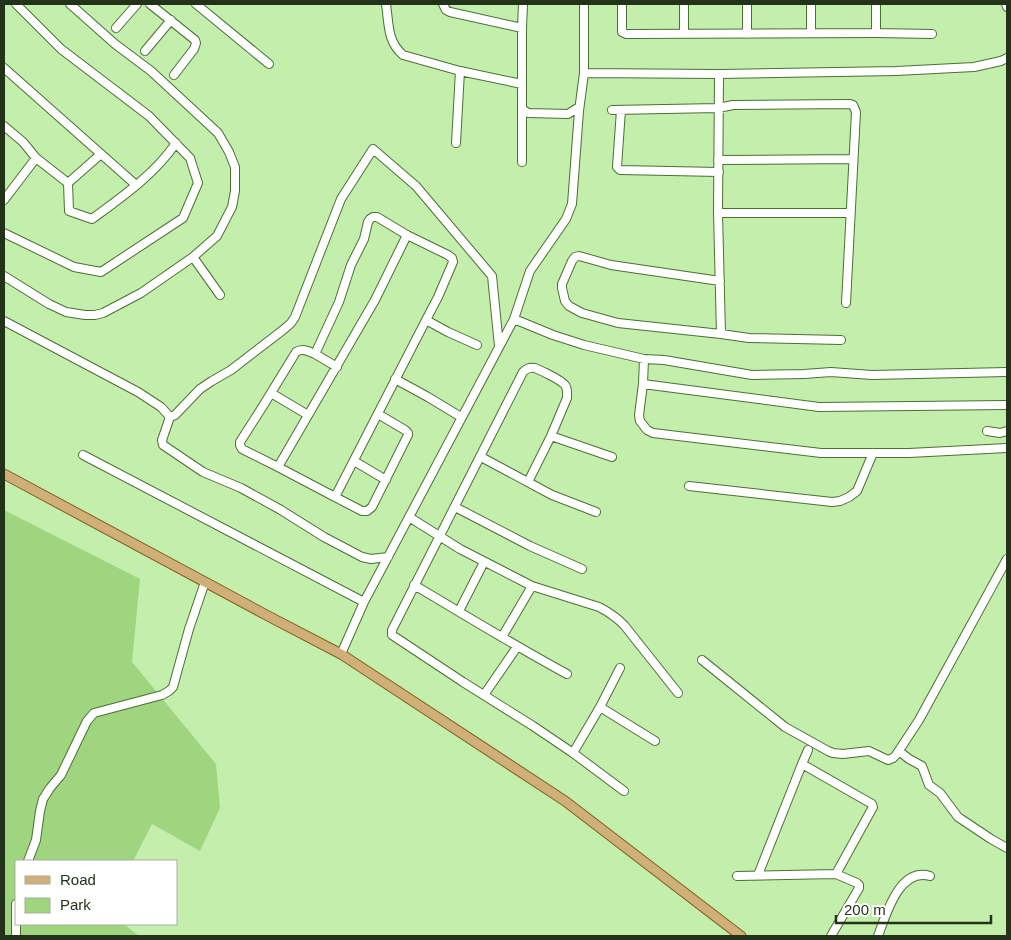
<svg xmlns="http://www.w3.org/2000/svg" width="1011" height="940" font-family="Arial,sans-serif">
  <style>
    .green { fill: #a0d57f }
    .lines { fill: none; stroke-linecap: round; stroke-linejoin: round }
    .minor-casing { stroke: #4b7033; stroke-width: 10 }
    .major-casing { stroke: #7f611c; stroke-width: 11 }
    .minor { stroke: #fff; stroke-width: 8 }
    .major { stroke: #d0af78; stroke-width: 9 }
  </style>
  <rect width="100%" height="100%" fill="#c4eeac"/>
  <path class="green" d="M4,510L140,579L132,662L216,764L220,808L200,851L152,824L133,861H16V924H124L139,936H4Z"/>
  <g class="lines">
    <g class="minor-casing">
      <path id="minor" d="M150,4L195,40L196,43L194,49L174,75
        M196,4L269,64
        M386,4C389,24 387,41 403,55L460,71L522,84
        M443,4L446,10L450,12L522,28
        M622,4V32L626,34L876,33L932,34
        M747,4V34
        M1006,4L1007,7
        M116,28L137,4
        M811,33V4
        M876,33V4
        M684,34V4
        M145,51L171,20
        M4,68L136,185
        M584,73L719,74L896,71L974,67L1001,61L1007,58
        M719,74L718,213L721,334
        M522,109L528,113L568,114L579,107
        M612,110L718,108L733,105L850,104L853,105L856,112L846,303
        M621,110L617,167L620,170L719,172
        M4,126L23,142L36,158L68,183L69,211L92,219C122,197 155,174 176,143
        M456,143L460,71
        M718,160L853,159
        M522,162V28L523,4
        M68,183L101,154
        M4,200L36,158
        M718,213H850
        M4,233L74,267L101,272L183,218L198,183L190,158L149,116L61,49L16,4
        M193,257L220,295
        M4,276L49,304L66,312L85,315H95L103,313L141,293L193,257L217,236L232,207L235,191V167L229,152L218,133L151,71L115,44L70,4
        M720,281L611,265L579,256L575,257L572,261L562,284V288L565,301L569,306L582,313L618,323L721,334L749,338L841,340
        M514,319L553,335L584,345L644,359L664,360L752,375L804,374L831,372L872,375L1007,372
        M4,321L138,392L161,407L170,417L162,440L163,445L203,472L241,488L281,510L324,537L362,557L371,559L388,557
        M644,359L643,384L639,415L640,421L647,430L653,433L821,453H909L1007,448
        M337,367L315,354L339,302L351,265L364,239L368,222L370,219L373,217H377L407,235
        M395,379L428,397L461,417
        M643,384L819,407L1007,405
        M271,393L308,415
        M378,414L405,430L408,433V435L372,507L367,511H362L335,497L426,320L448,332L477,345
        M170,417L175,415L200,389L212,381L231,370L283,330L291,323L295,317L341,199L373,149L416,186L492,276L499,346
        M987,431L1000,433L1007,431
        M551,436L612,457
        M83,455L364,602
        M481,457L552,495L596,512
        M354,461L386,480
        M278,467L242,449L240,445V442L263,406L296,352C303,348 308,351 315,354
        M528,482L551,436L567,398C567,394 568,389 565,385C561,380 542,371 535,368C530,367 527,368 523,372L392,630V635L463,682L533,726L573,753L624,791
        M689,486L832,502L840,501L849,497L857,491L873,453
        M335,497L278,467L375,300L407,235L448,255L452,258L453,262L438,297L426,320
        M455,507L530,546L582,569
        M409,517L460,549L532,586L599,607C609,612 616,617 624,625L678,693
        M414,585C465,615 515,646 567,674
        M459,611L484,562
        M502,637L532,586
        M341,654L364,602L514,319L530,271L566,219L572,204L579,111L584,73V4
        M702,660L785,727L828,751L833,753L843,754L869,751L888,760L893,758L896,755L919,720L1007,559
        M484,695L517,647
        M600,707L655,741
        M899,751L909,759L922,766L929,785L940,793L958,817L991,839L1007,848
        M573,753L600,707L620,668
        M802,764L808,750
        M28,861L36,840L40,811L43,799L50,788L61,775L87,721L94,713L162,695L169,691L173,687L189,629L205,582
        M758,875L802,764L872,804L873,807L836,874
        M737,876L836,874L857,883L859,885V888L831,936
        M16,936V904
        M878,936C886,915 899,867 930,876"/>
    </g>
    <g class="major-casing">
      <path id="major" d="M4,474L270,617L341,654L565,801L741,936"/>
    </g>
    <use href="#minor" class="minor"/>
    <use href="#major" class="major"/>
  </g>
  <rect width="1011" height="940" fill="none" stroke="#233319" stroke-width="10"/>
  <rect x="15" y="860" width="162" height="65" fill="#ffffff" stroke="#a7ada3"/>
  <rect x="25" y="876" width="25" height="8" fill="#d0af78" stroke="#a7ada3"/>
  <text x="60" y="885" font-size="15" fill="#233319">Road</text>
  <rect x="25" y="898" width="25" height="15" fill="#a0d57f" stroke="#a7ada3"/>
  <text x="60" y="910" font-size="15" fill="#233319">Park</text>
  <path d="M836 915v8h155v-8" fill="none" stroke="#233319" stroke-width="2.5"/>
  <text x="844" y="915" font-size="15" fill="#233319" stroke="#ffffff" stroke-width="4" paint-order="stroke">200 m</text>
</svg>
